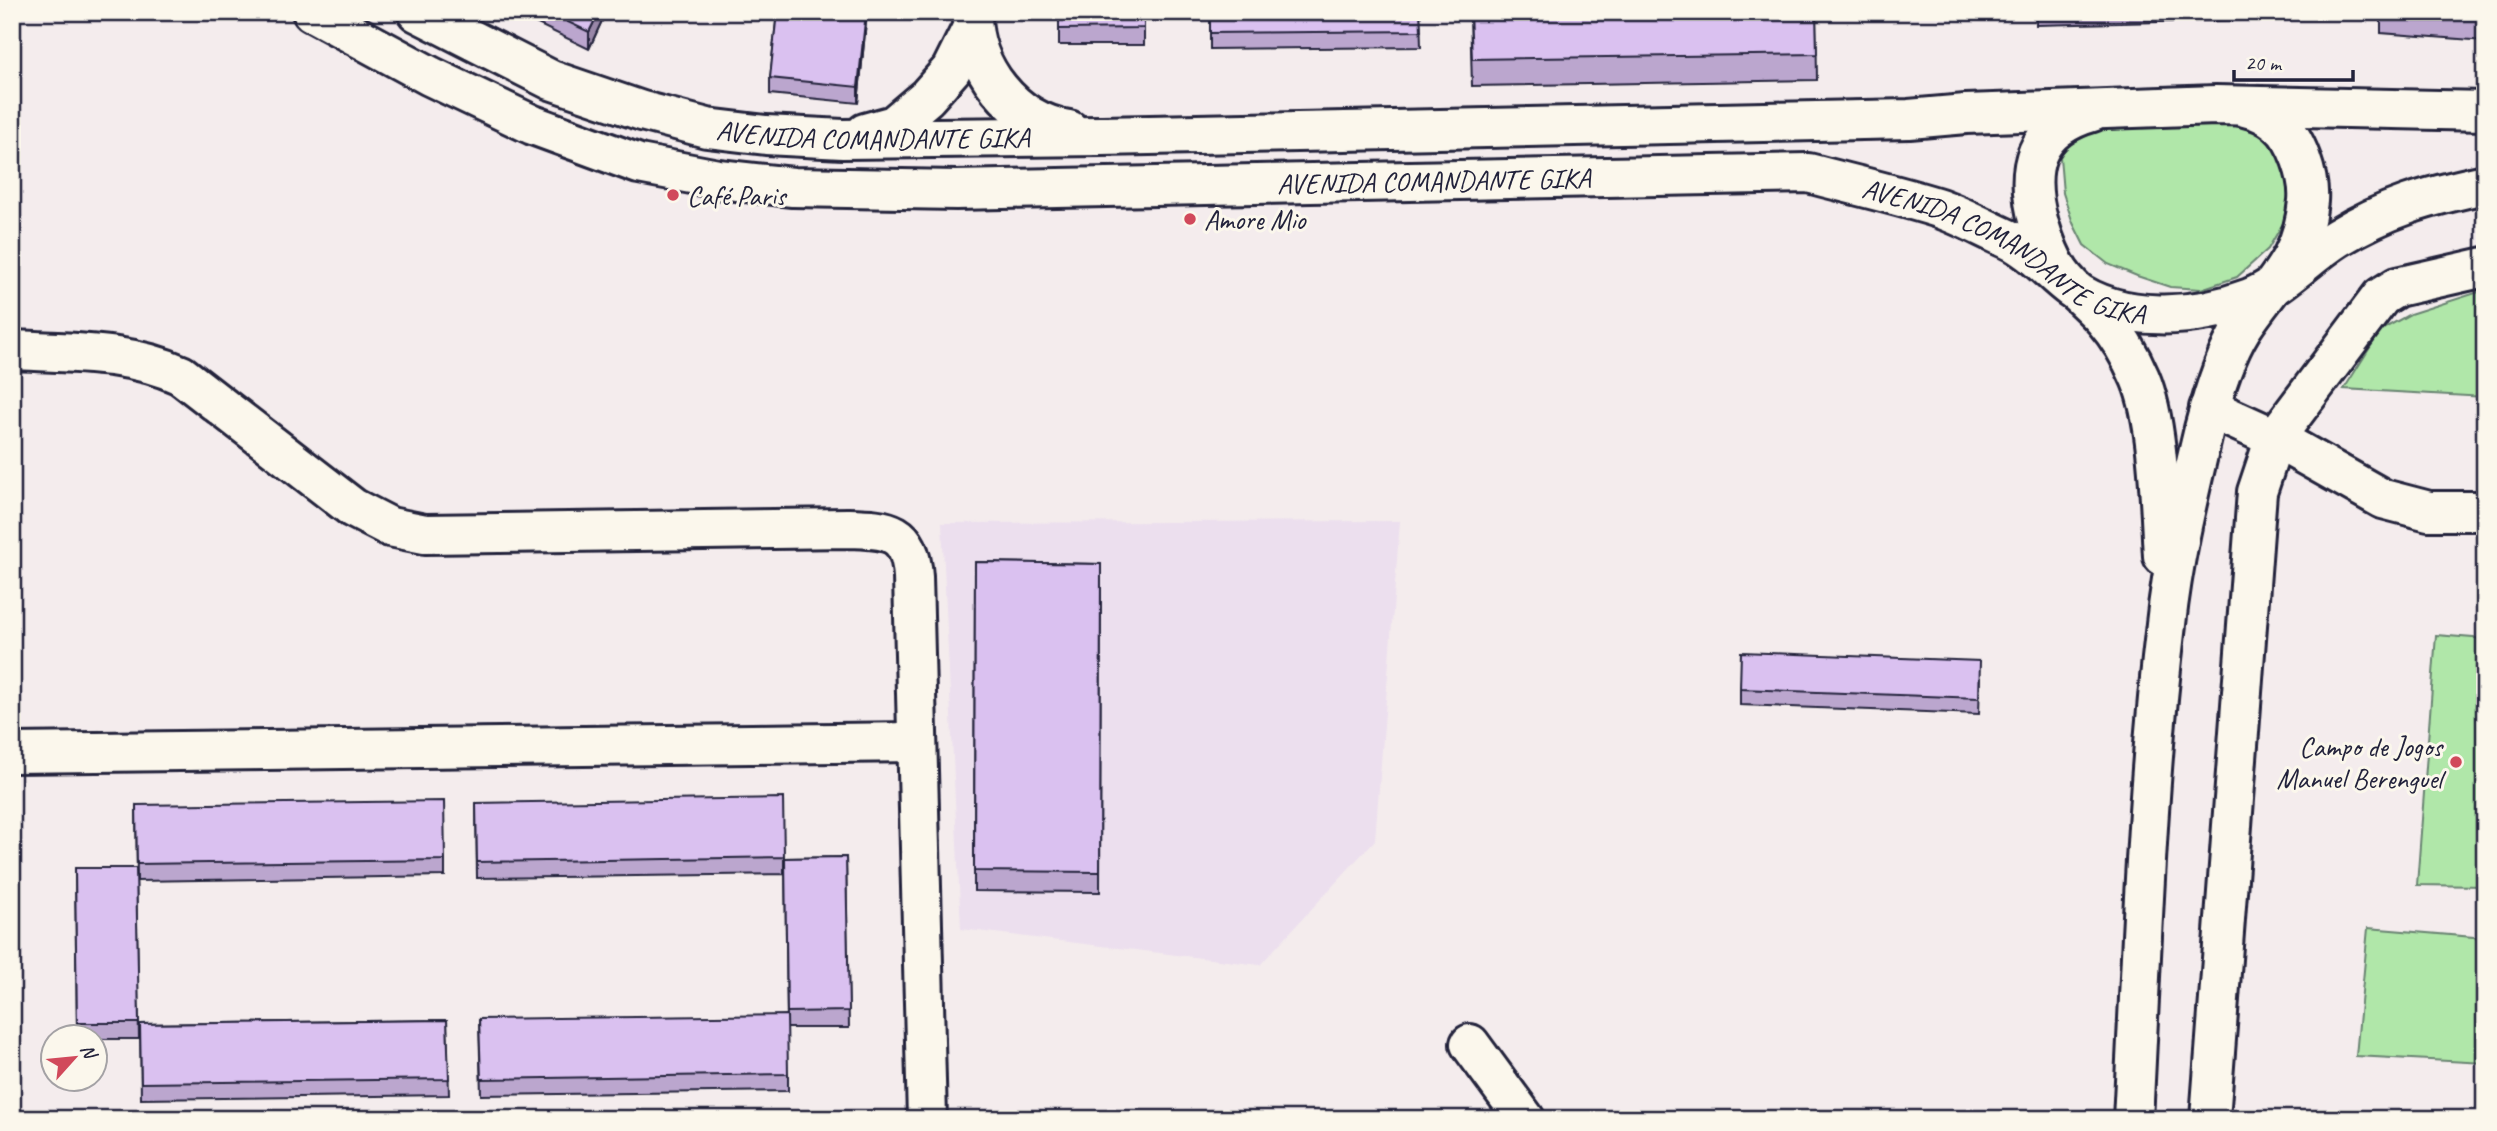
<svg xmlns="http://www.w3.org/2000/svg" width="2497" height="1131" font-family="Caveat,sans-serif">
  <style>
    .built { fill: #ecdfee }
    .green { fill: #b0e7a9; stroke: #698472; stroke-width: 2 }
    .lines { fill: none; stroke-linecap: round; stroke-linejoin: round }
    .minor-casing { stroke: #22223b; stroke-width: 44 }
    .minor { stroke: #fbf7ec; stroke-width: 38 }
    .wall { fill: #bba6ce; stroke: #22223b; stroke-width: 2 }
    .shaded-wall { fill: #9987a8; stroke: #22223b; stroke-width: 2 }
    .building { fill: #dac1f0; stroke: #22223b; stroke-width: 2 }
    .poi-dot { fill: #d1495b; stroke: #fbf7ec; stroke-width: 2.5 }
    .labels { text-anchor: middle; stroke-width: 6; stroke-linejoin: round; paint-order: stroke }
    .street-label { font-size: 28px; fill: #22223b; stroke: #fbf7ec }
    .poi-label { font-size: 28px; fill: #22223b; stroke: #fbf7ec; text-anchor: start }
  </style>
  <rect width="100%" height="100%" fill="#f4eced"/>
  <filter id="ink" filterUnits="userSpaceOnUse"><feTurbulence type="fractalNoise" baseFrequency=".0143" numOctaves="2"/><feDisplacementMap in="SourceGraphic" scale="14" xChannelSelector="R" yChannelSelector="G"/><feConvolveMatrix kernelMatrix="1 2 1 2 8 2 1 2 1" color-interpolation-filters="sRGB"/></filter>
  <g filter="url(#ink)">
    <path class="built" d="M1400,521L1375,840L1260,965L961,929L942,523Z"/>
    <path class="green" d="M2116,119L2270,125L2295,175L2289,213L2268,249L2237,277L2201,289L2170,287L2137,276L2108,264L2084,245L2073,223L2063,193L2060,157L2080,126Z
      M2485,290V397L2344,389L2381,330L2410,314Z
      M2436,635L2485,639V886L2417,885Z
      M2368,928L2485,938V1063L2356,1056Z"/>
    <g class="lines">
      <g class="minor-casing">
        <g id="minor">
          <path id="s1" d="M312,12L430,76L533,125L639,164L718,179L793,187L956,190L1808,173C1850,184 1894,194 1936,207C1961,215 1985,229 2008,239C2032,250 2051,273 2071,288C2121,324 2195,319 2250,298C2283,285 2307,257 2337,238C2386,208 2429,196 2485,184"/>
          <path id="s2" d="M417,12L551,80L642,111L707,128L766,135L843,139L1102,136L1909,119L1966,114L2216,105L2485,111"/>
          <path d="M972,12C971,68 1014,122 1069,130"/>
          <path d="M2092,112C2032,129 2024,170 2039,224C2044,241 2050,258 2060,273C2072,290 2090,303 2104,319C2119,336 2131,357 2140,378C2159,423 2160,506 2163,556"/>
          <path d="M865,133L894,125L927,97L951,70L972,28"/>
          <path d="M12,350C69,353 129,351 181,375L353,508L390,527L425,534L848,528C889,529 910,530 913,577L927,1119"/>
          <path d="M2209,408L2275,438L2383,499L2429,511H2485"/>
          <path d="M12,753L915,742"/>
          <path d="M1470,1044L1525,1119"/>
          <path d="M2133,1119C2142,954 2146,788 2166,624C2173,558 2189,493 2204,429C2212,398 2225,355 2242,328C2273,281 2302,262 2308,201C2310,178 2297,138 2278,123C2268,114 2258,110 2245,107"/>
          <path d="M2210,1119L2257,492L2275,438L2381,297L2397,287L2485,267"/>
        </g>
      </g>
      <use href="#minor" class="minor"/>
    </g>
    <path class="wall" d="M513,12H606L589,49Z
      M777,12H867L858,103L770,94V78Z
      M1059,12H1144V45H1059Z
      M1210,12H1420L1421,47L1210,49Z
      M1470,12H1816L1817,80L1472,86Z
      M2036,12H2329V18L2036,25Z
      M2381,12H2485V41L2381,33Z
      M975,562L1101,564L1100,892L974,891Z
      M1980,678L1979,714L1740,705V689Z
      M476,803L784,857V874L477,878Z
      M136,805L445,860V876L137,881Z
      M846,857L849,1028H787L785,858Z
      M75,868H136L139,1039H94V1037H77Z
      M479,1019L788,1074V1091L481,1095Z
      M447,1020L449,1095L141,1099L140,1024Z"/>
    <path class="shaded-wall" d="M599,12H606L589,49V32Z
      M866,12H867L858,103V87Z"/>
    <path class="building" d="M547,12H599L589,32Z
      M777,12H866L858,87L770,78Z
      M1059,12H1144V28L1059,29Z
      M1210,12H1420L1421,31L1210,33Z
      M1470,12H1816L1817,54L1472,59Z
      M975,562L1101,564L1100,872L974,871Z
      M1741,652L1980,661L1979,698L1740,689Z
      M783,798L784,857L477,862L476,803Z
      M444,801L445,860L137,864L136,805Z
      M846,857L849,1011L787,1012L785,858Z
      M75,868H136L139,1023H77Z
      M787,1015L788,1074L481,1079L479,1019Z
      M447,1020L449,1079L141,1083L140,1024Z"/>
  </g>
  <g class="poi-dot">
    <circle cx="673" cy="195" r="7"/>
    <circle cx="1190" cy="219" r="7"/>
    <circle cx="2456" cy="762" r="7"/>
  </g>
  <g class="labels">
    <g class="street-label">
      <text dy="10" stroke="none"><textPath href="#s2" startOffset="480">AVENIDA COMANDANTE GIKA</textPath></text>
      <text dy="10" stroke="none"><textPath href="#s1" startOffset="1158">AVENIDA COMANDANTE GIKA</textPath></text>
      <text dy="10" stroke="none"><textPath href="#s1" startOffset="1746">AVENIDA COMANDANTE GIKA</textPath></text>
    </g>
    <g class="poi-label">
      <text x="687" y="205">Café Paris</text>
      <text x="1204" y="229">Amore Mio</text>
      <text x="2442" y="756" text-anchor="end">Campo de Jogos<tspan x="2442" dy="32">Manuel Berenguel</tspan></text>
    </g>
  </g>
  <rect width="2497" height="1131" fill="none" stroke="#fbf7ec" stroke-width="42"/>
  <rect x="21" y="21" width="2455" height="1089" fill="none" stroke="#22223b" stroke-width="2.5" filter="url(#ink)"/>
  <g transform="translate(74 1058) rotate(63)"><circle r="33" fill="#fbf7ec" stroke="#a4a2a5" stroke-width="2"/>
  <path d="M0-5L12 26L0 18L-12 26Z" fill="#d1495b"/>
  <text y="-10" font-size="19" font-weight="bold" text-anchor="middle" fill="#22223b">N</text>
  </g>
  <path d="M2234 70v10h119v-10" fill="none" stroke="#22223b" stroke-width="3.5"/>
  <text x="2245" y="70" font-size="21" fill="#22223b" stroke="#fbf7ec" stroke-width="5" paint-order="stroke">20 m</text>
</svg>
